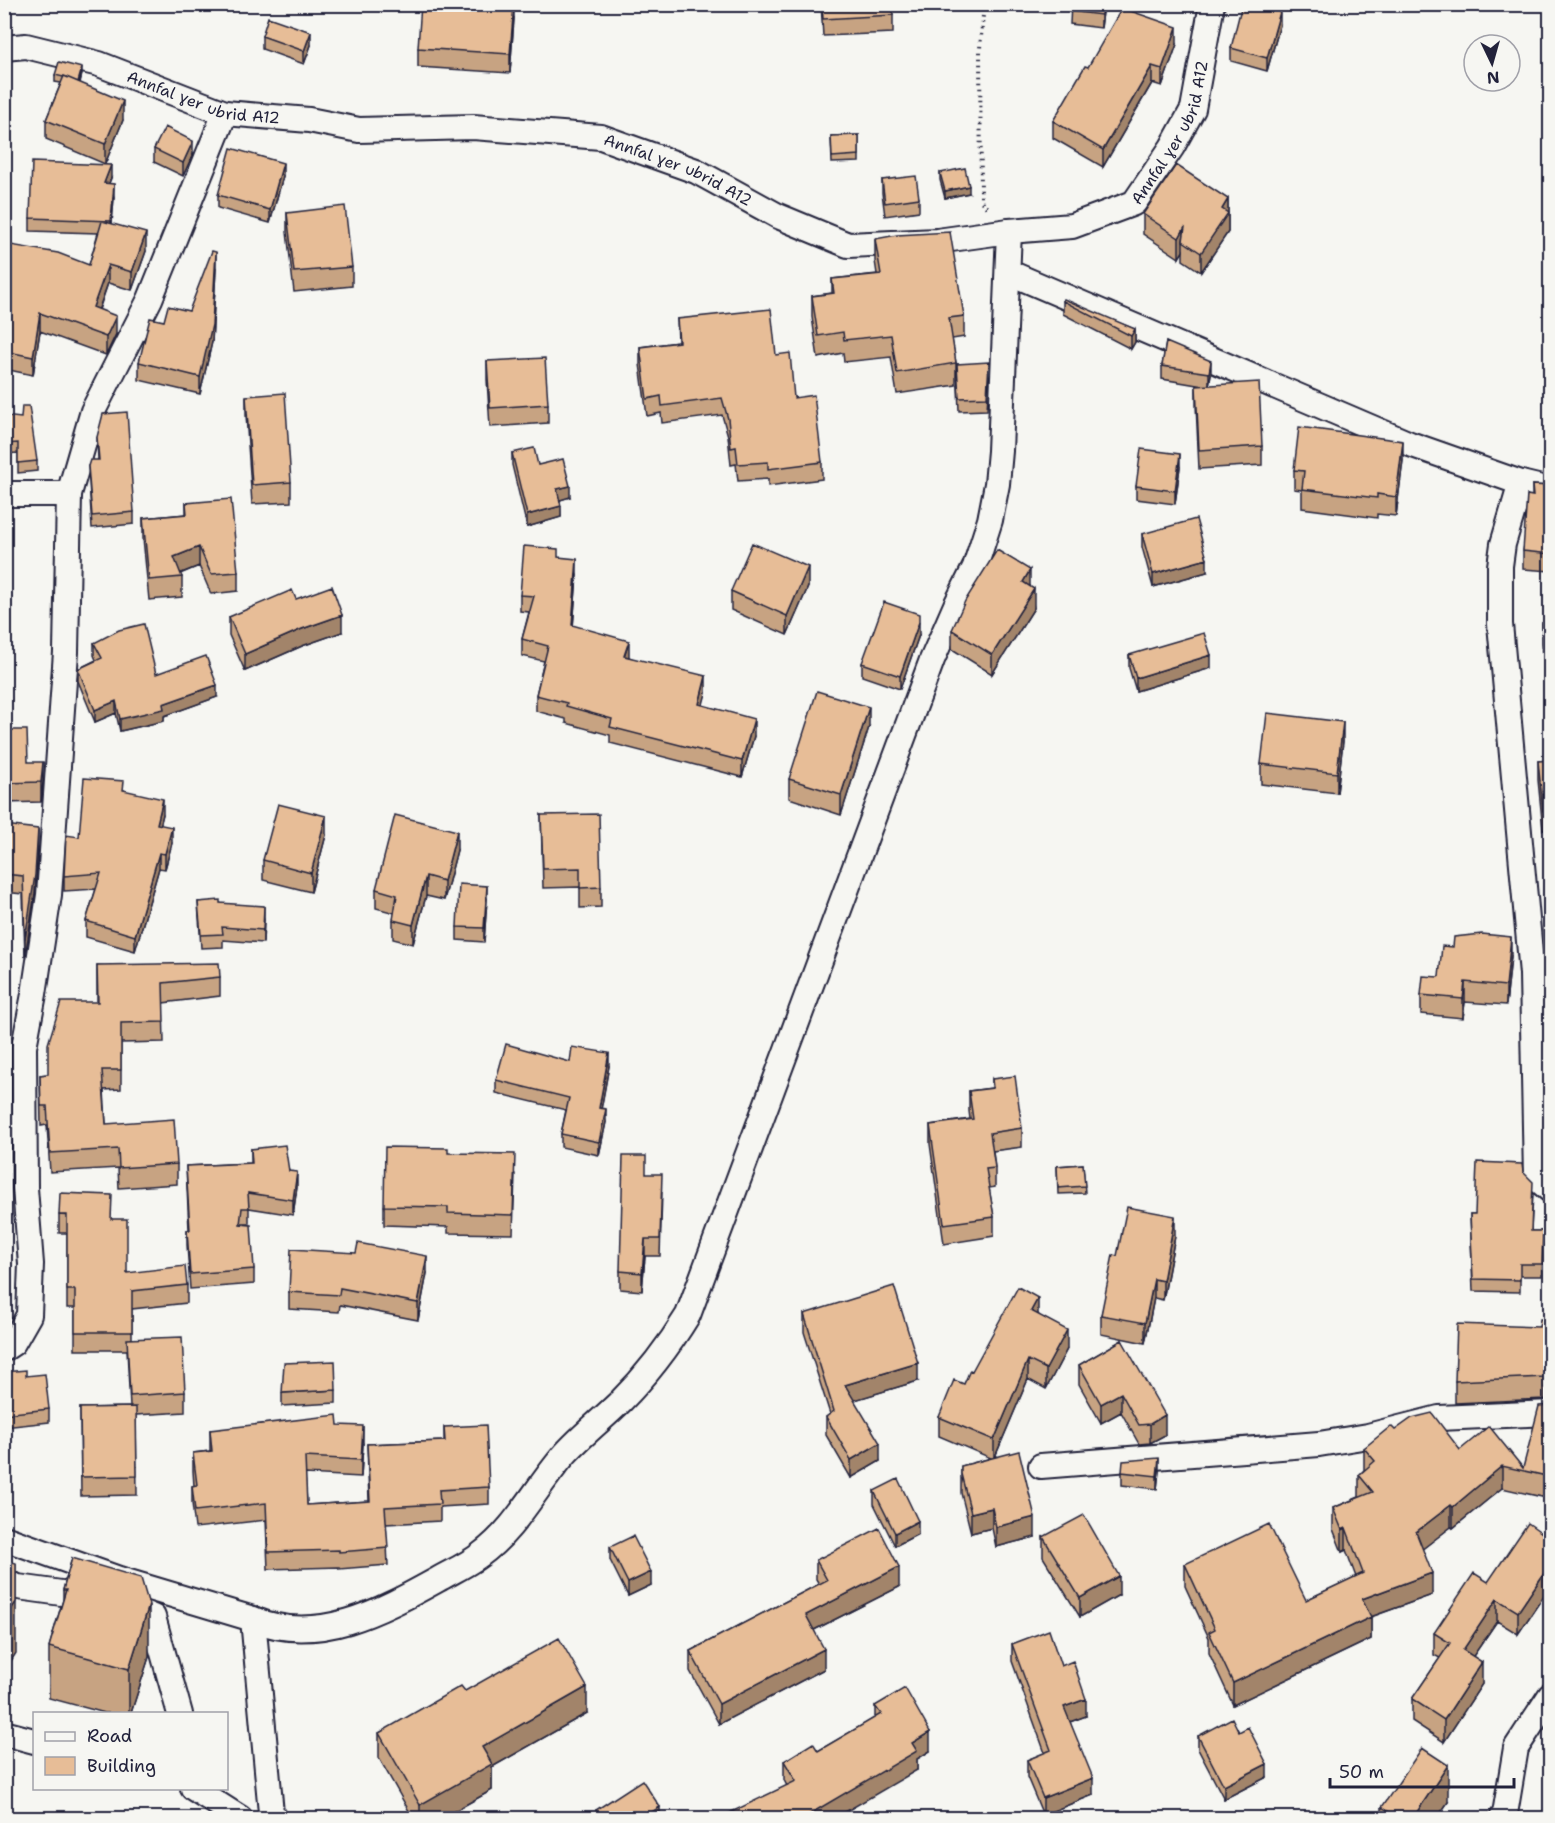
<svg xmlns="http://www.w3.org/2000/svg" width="1555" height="1823" font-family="'Shantell Sans',sans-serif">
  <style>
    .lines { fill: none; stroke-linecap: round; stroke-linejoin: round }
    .minor-casing { stroke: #22223b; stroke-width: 28 }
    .path { stroke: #22223b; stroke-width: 4; stroke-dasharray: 1.5 4.5; stroke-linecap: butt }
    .minor { stroke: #f6f6f2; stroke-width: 24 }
    .wall { fill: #c7a382; stroke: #22223b; stroke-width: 1.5 }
    .shaded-wall { fill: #a2846a; stroke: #22223b; stroke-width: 1.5 }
    .building { fill: #e7bd97; stroke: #22223b; stroke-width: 1.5 }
    .labels { text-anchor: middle; stroke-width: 4.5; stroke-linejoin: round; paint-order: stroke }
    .street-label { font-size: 16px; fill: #22223b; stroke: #f6f6f2 }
  </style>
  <rect width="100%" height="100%" fill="#f6f6f2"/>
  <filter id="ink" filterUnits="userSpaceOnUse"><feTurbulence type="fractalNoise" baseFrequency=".0167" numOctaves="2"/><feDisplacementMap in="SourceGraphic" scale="12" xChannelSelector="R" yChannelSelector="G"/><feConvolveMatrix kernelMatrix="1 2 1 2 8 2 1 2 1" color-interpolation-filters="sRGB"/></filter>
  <g filter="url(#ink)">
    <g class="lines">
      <g class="minor-casing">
        <g id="minor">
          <path id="s1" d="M4,48L26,46L99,64L225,113L309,120L359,130L473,127L601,137L696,171L778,216L848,245L937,241L1009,231L1072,226L1134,203L1172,147L1193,109L1212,4"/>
          <path d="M1008,272L1410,444L1521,483L1550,490"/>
          <path d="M1521,483L1503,544L1500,566V624L1532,974L1536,1178L1550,1190"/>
          <path d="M4,494H69"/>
          <path d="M4,1349L13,1343L29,1315L31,1264L25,1188L24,1047L34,994L49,895L66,652L69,494L93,411L150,299L225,113"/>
          <path d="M1041,1466L1319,1444L1368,1436L1439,1418L1550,1413"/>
          <path d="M4,1538L119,1579L253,1619C317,1646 381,1611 437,1580C451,1572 467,1565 480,1555C516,1529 536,1487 565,1454C582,1435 603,1419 621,1401C647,1375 669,1346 688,1315L932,660L956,605L975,567L990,520L997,484L1000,451L1009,231"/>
          <path d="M4,1582L18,1587L112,1600L153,1617L180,1714"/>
          <path d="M253,1619L271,1813L274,1818"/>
          <path d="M4,1733L34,1741"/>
          <path d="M193,1788L240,1818"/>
          <path d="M1502,1818L1505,1814L1516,1748L1550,1696"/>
        </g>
      </g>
      <path class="path" d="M984,4L980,48L981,201L988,209"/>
      <use href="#minor" class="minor"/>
    </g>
    <path class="wall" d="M821,4H893V33L823,36Z
      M922,4H984V9Z
      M1041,4H1071L1070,9Z
      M1071,4H1104L1101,28L1070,24Z
      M514,18L510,73L418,67V48Z
      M1280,25L1267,71L1231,61V48Z
      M262,36L311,45L304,64L262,49Z
      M1177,44L1162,86L1152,83L1103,167L1053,138V121L1088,67Z
      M82,74L80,83L123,120L105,164L46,139V120L61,83L55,82V75Z
      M859,135V162L832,163L831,136Z
      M154,149L193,154L183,176L154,162Z
      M940,173L969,193L945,198L940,180Z
      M283,176L270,223L218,208V195Z
      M111,178L109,183L114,197L112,224L146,251L132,290L108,283L99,310L116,334L106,355L40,331L33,375L4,369V282L89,265L98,233L30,231V218Z
      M882,180L919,198V211L885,216L882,193Z
      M1228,199V232L1201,272L1183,260V251L1179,258L1143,234V214Z
      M287,213L352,267V286L294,292L287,232Z
      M875,239L964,316V337L952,339L956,363V385L897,394L891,357L844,362L843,353L818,358L812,317V296L832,293V279L877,274L875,261Z
      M216,269L212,342L200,394L139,380V362L164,321L189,311Z
      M1063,301L1135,329V342L1131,349L1063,314Z
      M677,319L776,355L822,462V479L768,486V479L738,481L736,464L731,465L728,436L722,415L662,423L661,413L647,416L640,364V347L678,342Z
      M1166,342L1211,374L1209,385L1262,446V465L1199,469L1196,405V386H1203L1162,379V366Z
      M487,361L548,404V423L490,427L487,380Z
      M957,364L989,375L987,410L959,411Z
      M246,396L291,482V502L252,504L246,415Z
      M4,416L37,461V471L18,473V453L4,454Z
      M97,437L134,512V524L92,528L88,466L98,460Z
      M512,453L538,465L570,497L560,500L561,517L527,527L512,465Z
      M1403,460L1396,516L1377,514V518L1302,508V490L1294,489V470Z
      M1180,467L1175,504L1136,499V486Z
      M1532,485L1551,486V571L1523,569V551L1532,496Z
      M186,503L238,572V591L211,594L199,566L180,574L182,577V597L149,600L143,538V518L186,514Z
      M1142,534L1207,572L1153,587L1142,547Z
      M558,557L577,575L573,626L629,657L706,693L702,705L754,736L742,777L610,743V735L566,723V719L536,711V695L544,661L522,656V639L529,612L520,611V595Z
      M1030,586L1034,608L992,674L952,649V630Z
      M808,587L787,635L731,610V591Z
      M296,599L342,632L302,646L245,671L229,635V617Z
      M1542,623H1551V702H1546L1542,643Z
      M919,635L900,689L862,676V663Z
      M94,643L156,674L217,697L164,716V721L120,731L116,713L95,722L78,681V669L96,660L94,655Z
      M1129,655L1211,668L1136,691L1129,668Z
      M869,727L841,815L789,798V779Z
      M4,730L43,782L41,802L4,803Z
      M1343,741L1337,793L1261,784V764Z
      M1551,760V829L1543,830L1538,780V761Z
      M124,790L163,814L160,825L172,843L165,869L159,868L135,951L86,937V921L96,889L64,891V876L79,837Z
      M541,815L601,887V907L580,908V887L543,888Z
      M4,825L38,847L35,893L25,957L23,894L4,892Z
      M326,835L311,892L263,880V860Z
      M457,850L444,900L426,896L413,944L393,939V920L395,913L376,908V889Z
      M487,899L484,942L457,940V927Z
      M198,902L220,903L264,919L263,943L223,940V947L201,948Z
      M1511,956L1506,1005L1465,1002L1463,1018L1421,1014V995L1439,977Z
      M97,965L220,977V996L163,1003L164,1042L121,1043V1089L104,1090L106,1124L177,1164V1184L119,1188L118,1168L50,1172L47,1125L41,1126L40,1075L48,1074L97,1002Z
      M570,1062L609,1066L601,1108L606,1122L599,1155L561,1147V1134L566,1110L496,1093V1080Z
      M992,1079L1022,1128V1147L993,1151L995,1168V1187L989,1188L994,1217V1236L944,1244L930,1144V1125L970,1119L969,1111V1091L992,1088Z
      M251,1149L289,1171L297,1187L293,1215L249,1208V1223H242V1224L254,1269V1284L190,1289L187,1245V1230H189L186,1166L251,1163Z
      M448,1153L515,1174L513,1234L448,1233V1227L384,1225V1206Z
      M1083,1164L1085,1193L1058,1194L1057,1166Z
      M1523,1172L1533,1194L1531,1231H1543L1542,1276H1520V1292L1473,1291L1470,1214H1475Z
      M646,1174L662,1192L660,1256H645L642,1291L620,1289V1271Z
      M59,1215L112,1219L127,1273L187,1285V1303L132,1309V1339L185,1392V1412L136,1415L137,1495L81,1496L80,1408L130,1407L127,1350H75V1308H67V1233H59Z
      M1175,1236L1163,1300L1154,1298L1145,1343L1101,1334V1315L1117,1256Z
      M427,1273L418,1320L340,1305L339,1312L289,1309V1292Z
      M804,1314L918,1381L854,1400L880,1461L851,1478L826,1435V1417L830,1414L804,1332Z
      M1038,1314L1067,1349L1046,1389L1028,1379L995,1457L1035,1537L996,1547L992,1528L971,1533L961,1493V1466L991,1458L939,1436V1417L964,1384L972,1371Z
      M1551,1319V1388L1545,1387V1399L1455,1403V1381Z
      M1122,1340L1165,1435L1150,1443L1139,1444L1121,1412L1101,1423L1079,1384V1365Z
      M4,1372L26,1376L49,1409V1422L4,1427Z
      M336,1390V1403L282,1406V1393Z
      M1551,1405V1499L1502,1488L1453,1528L1451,1527L1422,1549L1432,1595L1371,1617V1639L1233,1705L1209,1653V1638L1185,1586V1564L1306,1600L1356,1577L1346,1550L1342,1552L1333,1529V1508L1359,1497V1475L1364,1470V1448L1395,1430L1523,1468Z
      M338,1425L363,1443L361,1477L305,1474L307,1505L369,1501L367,1444L444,1441V1427L489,1487V1504L440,1507V1521L386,1524L388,1565L339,1569V1567L268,1569L266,1520L195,1528L192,1503V1486H194L193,1471V1453L210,1451V1430Z
      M1159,1471L1157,1489L1122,1485V1472Z
      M874,1491L918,1534L895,1546L874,1504Z
      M1551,1527V1585L1518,1634L1497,1621L1473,1656L1482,1684L1444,1742L1412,1721V1699L1440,1658L1434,1655V1633L1488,1582L1545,1535Z
      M1043,1537L1119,1595L1080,1617L1043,1557Z
      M610,1547L651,1585L628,1596L610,1560Z
      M72,1558L149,1657L131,1713H105L49,1698V1647L63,1600V1590Z
      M816,1560L899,1587L814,1630L824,1669L719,1724L690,1671V1651L819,1584L816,1579Z
      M1012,1644L1086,1716L1070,1722L1093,1795L1043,1815L1027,1777V1760L1045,1753L1012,1661Z
      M465,1691L587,1713L492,1767V1790L442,1818H413L379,1758V1733Z
      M875,1706L930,1751L917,1759V1770L787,1786L784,1780V1761L818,1751L875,1718Z
      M1239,1732L1267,1777L1224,1799L1198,1749V1736Z
      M1448,1802L1437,1818H1382V1807Z
      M596,1810L660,1818H596Z"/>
    <path class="shaded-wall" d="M514,4V18L510,73V54Z
      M1103,4H1104L1101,28V15Z
      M1280,12V25L1267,71V58Z
      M1177,27V44L1162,86V69Z
      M311,32V45L304,64V51Z
      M1152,66V83L1103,167V150Z
      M82,68V74L78,88V82Z
      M123,101V120L105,164V144Z
      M193,141V154L183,176V163Z
      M283,163V176L270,223V210Z
      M111,165V178L104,196V183Z
      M114,184V197L111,234V221Z
      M969,186V193L945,198V191Z
      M1228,199V232L1201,272V253L1222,209Z
      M1185,227L1183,241V251L1179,258V238Z
      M146,233V251L132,290V272Z
      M216,252V269L212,342L200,394V377Z
      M108,265V283L93,325V307Z
      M40,313V331L33,375V357Z
      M116,316V334L106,355V337Z
      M1135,329V342L1131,349V336Z
      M1211,361V374L1209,386V373Z
      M1403,441V460L1396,516V497Z
      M1180,454V467L1175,504V491Z
      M570,486V497L557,501V489Z
      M561,506V517L527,527V515Z
      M199,547V566L174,576V557Z
      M577,559V575L572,642V625Z
      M1207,559V572L1153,587V574Z
      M808,567V587L787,635V616Z
      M1030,570V590L1023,582Z
      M1034,589V608L992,674V655Z
      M342,615V632L302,646L245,671V654L302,629Z
      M919,622V635L900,689V676Z
      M629,641V657L624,656Z
      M1211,655V668L1136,691V678Z
      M706,676V693L699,720V704Z
      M217,685V697L164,716V721L120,731V719Z
      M116,701V713L95,722V710Z
      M869,707V727L841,815V795Z
      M754,719V736L742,777V761Z
      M1343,722V741L1337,793V773Z
      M43,762V782L41,802V782Z
      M163,799V814L157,839V824Z
      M326,816V835L311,892V873Z
      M172,827V843L165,869V854Z
      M38,829V847L35,893L25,957V939Z
      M457,831V850L444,900V881Z
      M159,853V868L135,951V936Z
      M426,876V896L413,944V925Z
      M487,886V899L484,942V928Z
      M264,906V919L263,943V930Z
      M1511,937V956L1506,1005V986Z
      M1465,982V1002L1463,1018V999Z
      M609,1053V1066L599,1121V1108Z
      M606,1109V1122L599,1155V1142Z
      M297,1172V1187L293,1215V1200Z
      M1175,1216V1236L1163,1300V1281Z
      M645,1239V1256L642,1291V1273Z
      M427,1256V1273L418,1320V1303Z
      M1154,1279V1298L1145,1343V1323Z
      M1038,1298V1317L1031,1311Z
      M1067,1330V1349L1046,1389V1369Z
      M1028,1360V1379L994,1459V1440Z
      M918,1363V1381L845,1403V1385Z
      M1121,1393V1412L1101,1423V1404Z
      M1165,1415V1435L1150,1443V1424Z
      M363,1426V1443L361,1477V1460Z
      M880,1443V1461L851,1478V1460Z
      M1159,1458V1471L1157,1489V1476Z
      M1502,1466V1488L1453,1528V1507Z
      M1451,1505V1527L1416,1554V1532Z
      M992,1508V1528L971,1533V1513Z
      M1035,1517V1537L996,1547V1527Z
      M918,1521V1534L895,1546V1533Z
      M1346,1528V1550L1342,1552V1530Z
      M16,1563V1653L4,1672V1621Z
      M1551,1563V1585L1518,1634V1612Z
      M899,1567V1587L806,1634V1615Z
      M651,1572V1585L628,1596V1583Z
      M1432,1573V1595L1362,1620V1599Z
      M1119,1576V1595L1080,1617V1598Z
      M1497,1599V1621L1463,1671V1650Z
      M149,1605V1657L131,1713H129V1669Z
      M1371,1617V1639L1233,1705V1683Z
      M824,1649V1669L719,1724V1704Z
      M1482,1662V1684L1444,1742V1720Z
      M587,1687V1713L492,1767V1790L442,1818H420V1805L482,1747Z
      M1086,1699V1716L1064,1724V1707Z
      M930,1732V1751L917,1759V1770L835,1818H803L912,1743Z
      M1267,1764V1777L1224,1799V1786Z
      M1448,1765V1802L1437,1818H1413Z
      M1093,1778V1795L1043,1815V1798Z
      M660,1807V1818H642Z"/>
    <path class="building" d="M421,4H514L510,54L418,48Z
      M822,4H893V15L823,19Z
      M1071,4H1103L1101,15L1070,11Z
      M1242,4H1253L1280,12L1267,58L1231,48Z
      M1122,8L1177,27L1162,69L1152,66L1103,150L1053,121L1085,66L1088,67Z
      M268,17L311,32L304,51L262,36Z
      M59,62L82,68L78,82L64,76L63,77L55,75Z
      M64,76L123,101L105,144L46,120Z
      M165,127L193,141L183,163L154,149Z
      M859,135V155L832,157L831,136Z
      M231,148L283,163L270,210L218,195Z
      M32,162L111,165L104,183L114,184L111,221L30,218Z
      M1176,165L1228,199L1222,209L1228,213L1201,253L1183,241L1185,227L1179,238L1143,214Z
      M965,168L969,186L945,191L940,173Z
      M916,176L919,198L885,203L882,180Z
      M345,206L352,267L294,272L287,213Z
      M102,221L146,233L132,272L108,265L93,307L116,316L106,337L40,313L33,357L4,351V282L11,245L58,253L89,265Z
      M950,232L964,316L949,318L956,363L897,373L891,335L844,340L843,332L818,336L812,296L834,293L832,279L881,274L875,239L897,235Z
      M212,251L216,252L212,325L200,377L139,362L150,318L164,321L168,306L189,311Z
      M1064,299L1135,329L1131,336L1063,301Z
      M771,309L776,355L790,353L794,398L814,395L822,462L768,469V462L738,464L736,447L731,448L728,419L722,398L662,406L661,396L647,399L640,347L679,342L677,319Z
      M1166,342L1211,361L1209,373L1162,366Z
      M545,358L548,404L490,408L487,361Z
      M989,362L987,397L959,398L957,364Z
      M1259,382L1262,446L1199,450L1196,386Z
      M285,393L291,482L252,485L246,396Z
      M22,406H29L37,461L18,463V443L4,444V416L21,418Z
      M127,412L134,512L92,516L88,466L90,460H99L97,437L103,414Z
      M1299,427L1403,441L1396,497L1377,494V498L1302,489L1304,471L1294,470Z
      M534,448L538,465L563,459L570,486L557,489L561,506L527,515L512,453Z
      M1141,449L1180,454L1175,491L1136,486Z
      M1532,485L1551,486V554L1523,551L1527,495L1533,496Z
      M231,499L238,572L211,574L199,547L174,557L182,577L149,580L143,518L187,514L186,503Z
      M1196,519L1207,559L1153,574L1142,534Z
      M752,543L808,567L787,616L731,591Z
      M524,546L558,549V557L577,559L572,625L629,641L624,656L706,676L699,704L754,719L742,761L610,727L612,719L566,706L567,703L536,695L548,646L522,639L534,596L520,595Z
      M997,550L1030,570L1023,582L1034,589L992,655L952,630L965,601Z
      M332,586L342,615L302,629L245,654L229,617L292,590L296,599Z
      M884,602L919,614V622L900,676L862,663Z
      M1542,623H1551V683H1546Z
      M144,624L156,674L206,656L217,685L163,704L164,709L120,719L116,701L95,710L78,669L102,658L94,643L119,630Z
      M1204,633L1211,655L1136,678L1129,655Z
      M817,691L869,707L841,795L789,779Z
      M1267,713L1343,722L1337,773L1261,764Z
      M4,730H27L28,762H43L41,782L4,783Z
      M1551,760V810L1543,811L1538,761Z
      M84,778L124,781L123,790L163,799L157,824L172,827L165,854L159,853L135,936L86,921L101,873L64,876L66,835L79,837Z
      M278,804L326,816L311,873L263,860Z
      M599,814L601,887L580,888V868L543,869L541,815Z
      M395,815L457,831L444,881L426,876L413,925L393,920L397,895L376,889Z
      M4,825L38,829L35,875L25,939L23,876L4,874Z
      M459,884L487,886L484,928L457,927Z
      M220,900V903L264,906L263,930L222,927L223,934L201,935L198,902Z
      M1482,934L1511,937L1506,986L1465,982L1463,999L1421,995L1423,976L1439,977L1442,946L1453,947L1454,937Z
      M219,963L220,977L163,983L164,1022L121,1023V1070H102L106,1124L174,1119L177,1164L119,1168L118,1149L50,1153L47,1106H41L40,1075L48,1074V1044L61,1002H98L97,965Z
      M506,1044L570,1062L572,1047L609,1053L599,1108L606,1109L599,1142L561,1134L569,1098L496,1080Z
      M1015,1076L1022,1128L990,1133L995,1168L986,1169L994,1217L944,1224L930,1125L973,1119L969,1091L993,1088L992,1079Z
      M285,1145L289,1171L297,1172L293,1200L248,1193L249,1208H242L240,1224L251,1225L254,1269L190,1274L187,1230H190L186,1166L252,1163L251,1149Z
      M385,1147L448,1148V1153L515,1154L513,1215L448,1213V1207L384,1206Z
      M623,1156H646V1174H662L660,1239H645L642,1273L620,1271Z
      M1477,1162L1522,1164L1523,1172L1533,1182L1531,1231H1543L1542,1264H1520V1280L1473,1279L1470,1214H1475Z
      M1083,1164L1085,1186L1058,1188L1057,1166Z
      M60,1193L112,1195L111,1219H127V1273L185,1266L187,1285L132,1291V1332H75V1290H67V1215H59Z
      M1127,1207L1175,1216L1163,1281L1154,1279L1145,1323L1101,1315L1113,1255L1117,1256Z
      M358,1243L427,1256L418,1303L340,1288L339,1295L289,1292L291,1249L356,1253Z
      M894,1286L918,1363L845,1385L880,1443L851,1460L826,1417L834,1411L804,1314Z
      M1018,1287L1038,1298L1031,1311L1067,1330L1046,1369L1028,1360L994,1440L939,1417L954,1380L964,1384L970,1370L972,1371Z
      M1540,1319H1551V1366H1545V1377L1455,1381L1457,1324L1539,1327Z
      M182,1337L185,1392L130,1396L127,1339Z
      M1122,1340L1165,1415L1150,1424L1139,1425L1121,1393L1101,1404L1079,1365Z
      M335,1361L336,1390L282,1393L284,1363Z
      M26,1370V1376L45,1374L49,1409L4,1414V1372Z
      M1551,1405V1477L1502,1466L1453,1507L1451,1505L1416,1532L1432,1573L1362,1599L1371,1617L1233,1683L1209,1632L1215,1629L1185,1564L1269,1524L1306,1600L1363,1573L1346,1528L1342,1530L1333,1508L1373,1492L1359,1475L1375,1461L1364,1448L1391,1426L1395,1430L1412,1418L1432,1413L1460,1450L1489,1426L1523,1468L1539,1406Z
      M136,1407L137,1476L81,1477L80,1408Z
      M337,1415L338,1425L363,1426L361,1460L305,1457L307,1505L370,1501L367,1444L445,1441L444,1427L486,1425L489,1487L439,1490L440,1504L385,1507L388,1548L339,1552V1550L268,1552L266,1503L195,1511L192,1486L197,1485L193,1453L212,1451L210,1430Z
      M1019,1451L1035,1517L996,1527L992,1508L971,1513L961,1474V1466Z
      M1159,1458L1157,1476L1122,1472L1123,1461Z
      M898,1479L918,1521L895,1533L874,1491Z
      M1084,1515L1119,1576L1080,1598L1043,1537Z
      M1528,1523L1545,1535L1551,1527V1563L1518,1612L1497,1599L1463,1650L1482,1662L1444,1720L1412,1699L1450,1643L1434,1633L1474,1573L1488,1582Z
      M879,1528L899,1567L806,1615L824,1649L719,1704L690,1651L827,1580L816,1560Z
      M633,1536L651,1572L628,1583L610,1547Z
      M72,1558L141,1578L149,1605L129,1669L49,1647L66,1590H63Z
      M4,1560L16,1563V1602L4,1621Z
      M1049,1630L1061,1666L1073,1661L1086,1699L1064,1707L1093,1778L1043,1798L1027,1760L1051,1750L1012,1644Z
      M559,1638L587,1687L482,1747L492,1764L420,1805L379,1733L461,1686L465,1691Z
      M905,1688L930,1732L912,1743L917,1751L803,1818H719L796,1781L784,1761L813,1743L818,1751L881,1714L875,1706Z
      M1232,1718L1239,1732L1248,1727L1267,1764L1224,1786L1198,1736Z
      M1422,1748L1448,1765L1413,1818H1396L1397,1817L1382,1807Z
      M642,1780L660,1807L642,1818H601L596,1810Z"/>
  </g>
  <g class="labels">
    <g class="street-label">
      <text dy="6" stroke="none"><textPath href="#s1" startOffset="208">Annfal ɣer ubrid A12</textPath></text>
      <text dy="6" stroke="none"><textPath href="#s1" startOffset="1252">Annfal ɣer ubrid A12</textPath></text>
      <text dy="6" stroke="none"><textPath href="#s1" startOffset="694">Annfal ɣer ubrid A12</textPath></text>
    </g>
  </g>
  <rect width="1555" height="1823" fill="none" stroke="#f6f6f2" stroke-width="24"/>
  <rect x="12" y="12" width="1531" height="1799" fill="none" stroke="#22223b" stroke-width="2" filter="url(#ink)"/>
  <rect x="33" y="1712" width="195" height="78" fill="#f6f6f2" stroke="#a1a1a9" stroke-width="1.5"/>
  <rect x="45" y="1732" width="30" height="9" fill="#f6f6f2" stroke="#a1a1a9" stroke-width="1.5"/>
  <text x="87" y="1742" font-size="18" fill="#22223b">Road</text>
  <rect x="45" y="1757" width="30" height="18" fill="#e7bd97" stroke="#a1a1a9" stroke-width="1.5"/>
  <text x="87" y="1772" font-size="18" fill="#22223b">Building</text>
  <g transform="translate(1492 63) rotate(175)"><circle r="28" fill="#f6f6f2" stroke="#a1a1a9" stroke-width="1.5"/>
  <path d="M0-4.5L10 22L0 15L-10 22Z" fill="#22223b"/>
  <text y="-9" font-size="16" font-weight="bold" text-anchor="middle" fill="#22223b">N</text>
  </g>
  <path d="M1330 1778v9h184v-9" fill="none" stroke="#22223b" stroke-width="3"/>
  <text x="1339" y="1778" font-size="18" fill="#22223b" stroke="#f6f6f2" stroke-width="4.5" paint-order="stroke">50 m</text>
</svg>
